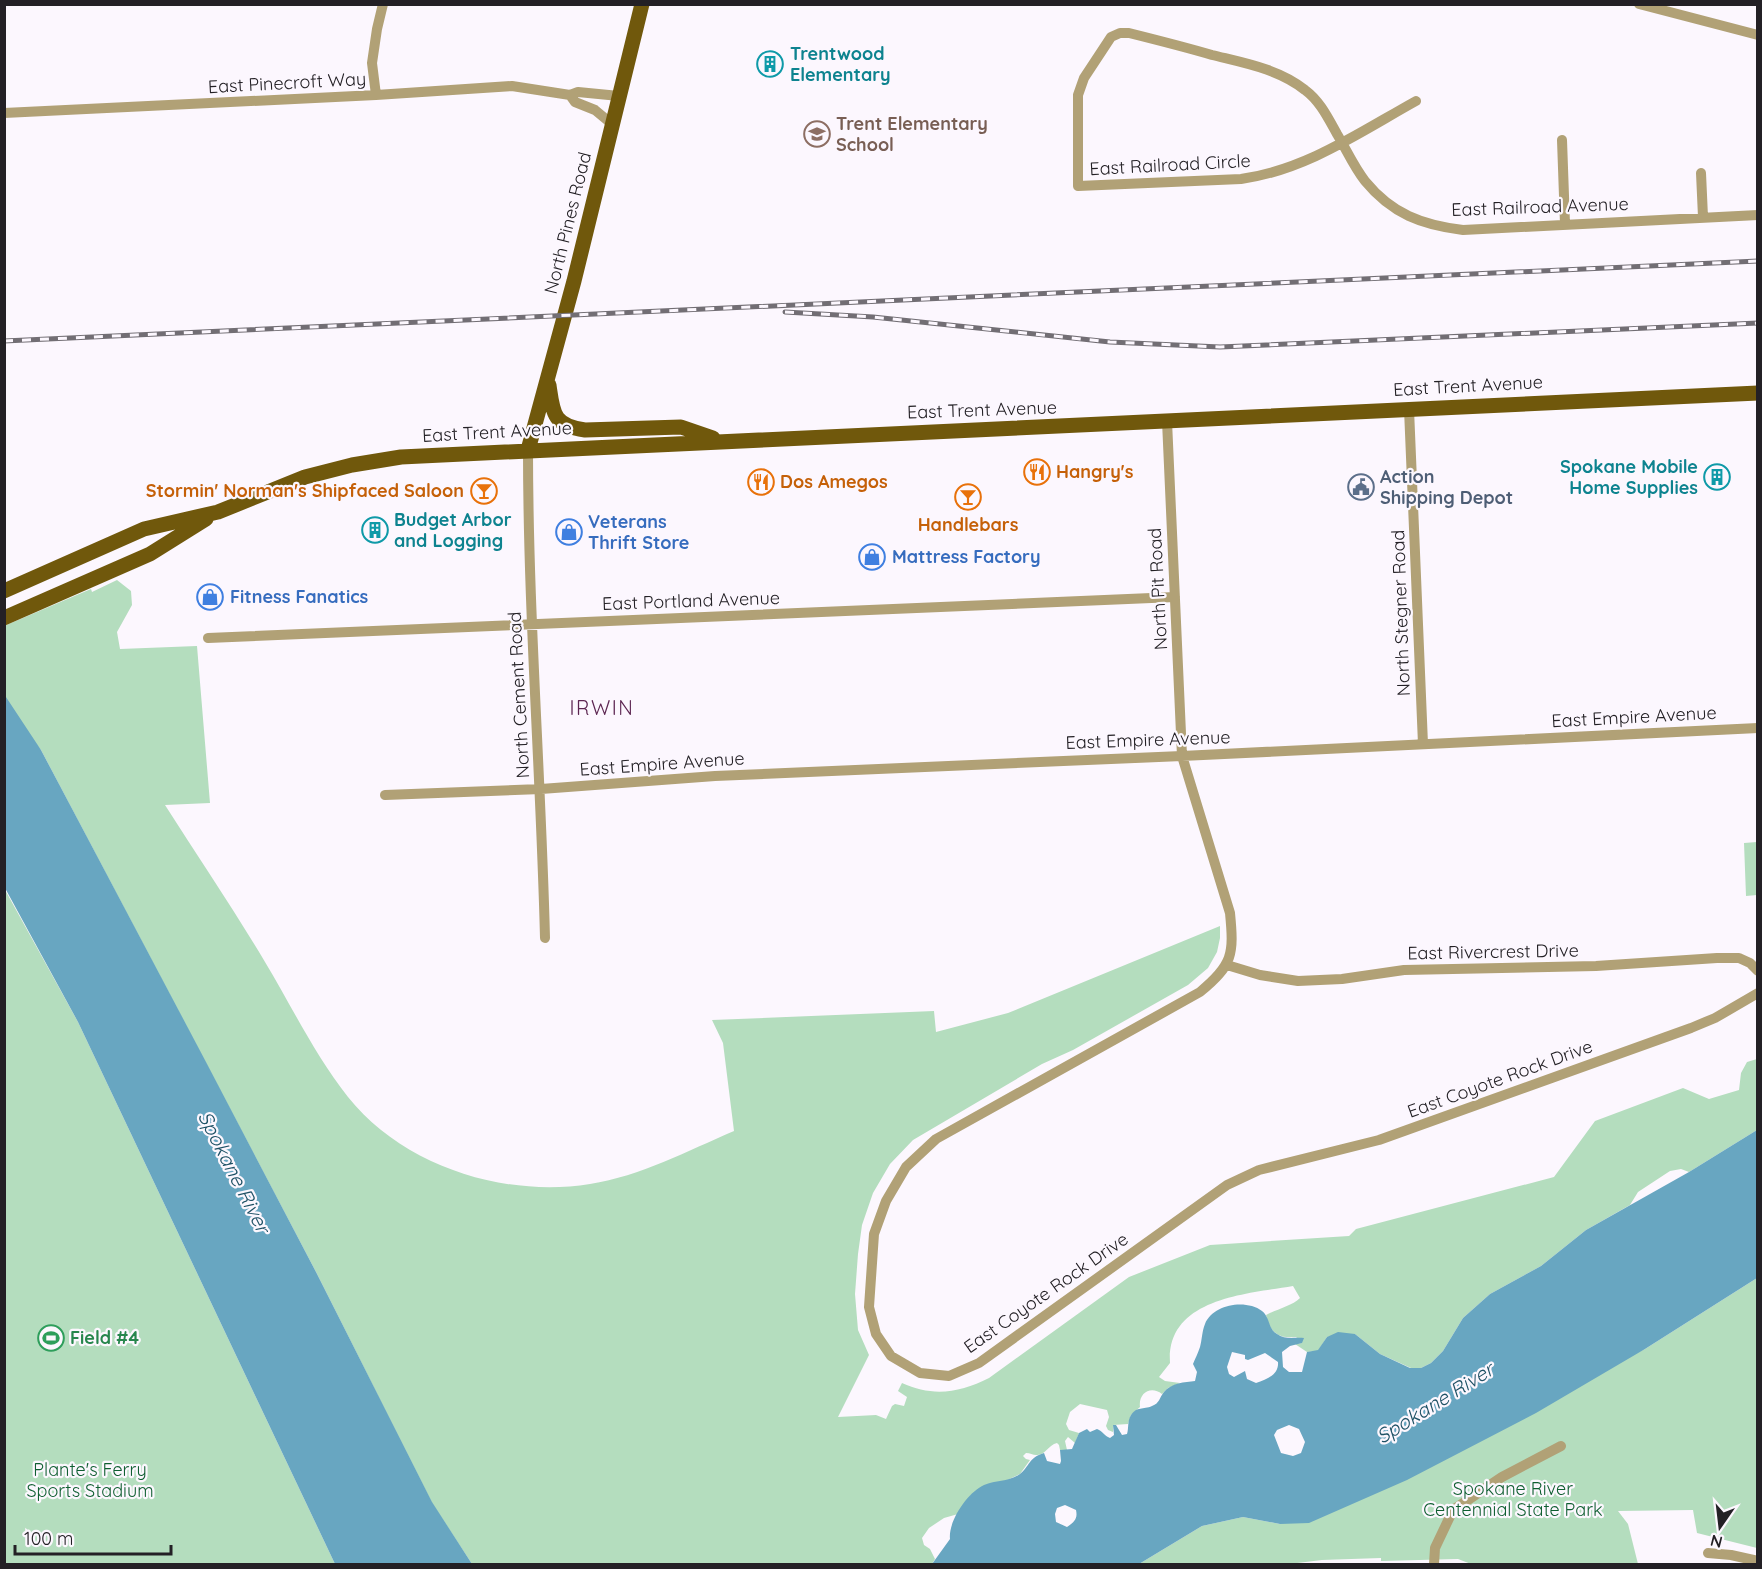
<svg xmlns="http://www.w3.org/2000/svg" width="1762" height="1569" font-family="Quicksand,sans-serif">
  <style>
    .green { fill: #b4ddbe }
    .water { fill: #68a6c1; fill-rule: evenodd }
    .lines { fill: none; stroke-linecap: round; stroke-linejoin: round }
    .minor { stroke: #b1a176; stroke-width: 10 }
    .primary { stroke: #70580c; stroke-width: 15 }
    .rail-casing { stroke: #726e74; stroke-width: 5 }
    .rail { stroke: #fcf7fe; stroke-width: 3; stroke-dasharray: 9; stroke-linecap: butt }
    .labels { text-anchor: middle; stroke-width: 4.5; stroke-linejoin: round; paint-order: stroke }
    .culture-label { font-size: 18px; font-weight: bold; fill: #0d838f; stroke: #fcf7fe; text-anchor: start }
    .street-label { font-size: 18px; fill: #232025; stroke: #fcf7fe }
    .education-label { font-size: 18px; font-weight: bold; fill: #785e54; stroke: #fcf7fe; text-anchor: start }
    .food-label { font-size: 18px; font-weight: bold; fill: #c56008; stroke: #fcf7fe; text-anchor: start }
    .service-label { font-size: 18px; font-weight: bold; fill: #4e5e75; stroke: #fcf7fe; text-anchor: start }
    .shop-label { font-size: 18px; font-weight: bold; fill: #366cbe; stroke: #fcf7fe; text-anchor: start }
    .leisure-label { font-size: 18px; font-weight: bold; fill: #27864d; stroke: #fcf7fe; text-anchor: start }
    .park-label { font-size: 18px; fill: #0f5f31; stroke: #fcf7fe }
    .neighbourhood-label { font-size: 20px; letter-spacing: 1.5px; fill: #5c2551; stroke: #fcf7fe }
    .water-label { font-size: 20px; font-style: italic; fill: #1e5165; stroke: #fcf7fe }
  </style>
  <rect width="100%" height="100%" fill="#fcf7fe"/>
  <path class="green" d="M117,580L131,591L132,605L117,632L120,649L197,646L210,803L165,805C198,857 233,908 265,962C292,1007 315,1055 348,1097C403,1166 504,1198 590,1184C641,1176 687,1151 734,1131L723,1043L712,1020L934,1011L936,1032L1008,1013L1220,926V938L1217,952L1208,968L1188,985L1073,1050L1042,1064L913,1140L890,1164L873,1193L862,1225L858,1254L855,1294L858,1330L869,1355L838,1417L876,1415L886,1419L892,1406L895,1404L904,1406L907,1397L898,1391L902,1383C932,1397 960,1393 989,1378L1129,1277L1210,1245L1349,1236L1356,1229L1554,1177L1595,1121L1683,1088L1709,1099L1739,1090L1741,1073L1747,1062L1757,1059V1130L1689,1172L1681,1169L1670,1171L1638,1192L1630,1205L1586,1230L1541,1266L1490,1294L1463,1318L1443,1351L1431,1363L1421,1368H1411L1380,1354L1355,1334L1327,1337L1318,1351L1307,1352L1295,1344L1302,1343L1296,1337C1279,1339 1270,1333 1266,1315C1277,1309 1292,1306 1300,1298L1293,1286C1247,1294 1166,1298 1170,1363L1159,1377L1165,1381L1180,1383L1168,1388L1162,1394C1151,1385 1138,1393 1140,1407L1131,1415L1128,1424L1113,1425V1432L1108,1430L1106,1426L1109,1417L1107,1410L1080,1404L1070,1412L1066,1424L1069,1430L1079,1433L1075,1443L1068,1437L1065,1441L1067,1450H1060L1059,1445L1057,1443C1048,1445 1045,1456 1036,1455C1033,1455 1030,1453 1026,1453L1023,1456L1026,1459L1030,1460L1020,1474L1005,1481L991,1483L971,1495L958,1514L944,1518L929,1528L922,1538L924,1545L930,1549L935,1559L932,1564H472L432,1503L316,1272L41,750L5,705L4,626L91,589L92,592Z
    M1757,842V895L1746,896L1744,843Z
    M4,888L78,1022L335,1564H5Z
    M1757,1278V1548L1697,1533L1693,1510L1618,1511L1628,1524L1638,1564H1471L1458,1559L1381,1561V1558L1322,1560L1289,1564H1139L1202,1526L1243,1517L1280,1524L1645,1349Z"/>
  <path class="water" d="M4,694L41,750L206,1062L316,1272L432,1502L472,1564H335L78,1022L5,888Z
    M1757,1130V1278L1645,1349L1536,1413L1407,1480L1309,1523L1280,1524L1243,1517L1202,1526L1139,1564H932L950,1539C948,1521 968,1492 984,1485C996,1480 1009,1482 1020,1474C1030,1466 1028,1458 1044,1453L1047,1461L1060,1464L1061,1461L1060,1450L1072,1449L1079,1433L1087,1429L1090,1432L1097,1429C1103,1431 1104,1436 1110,1438L1114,1435L1113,1425H1116L1122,1435L1127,1434C1129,1428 1127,1422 1131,1415C1137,1406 1143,1410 1152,1406C1160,1403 1159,1398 1164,1392C1171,1383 1185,1382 1195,1381L1197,1372L1193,1364C1195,1359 1198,1353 1200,1347C1202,1340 1202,1331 1205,1324C1213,1304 1246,1299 1262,1311C1270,1317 1268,1329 1277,1334C1285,1340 1294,1337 1304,1338L1302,1343L1290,1346L1282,1352L1283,1367L1289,1372H1302L1307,1352L1318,1350L1327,1337L1338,1332L1355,1334L1380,1354L1410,1368H1421L1431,1363L1443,1351L1463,1318L1490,1294L1541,1266L1586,1230L1689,1172ZM1232,1352L1245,1355V1359L1248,1360L1265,1353L1278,1362C1279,1375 1267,1379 1256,1383L1247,1379L1245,1371L1234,1377L1229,1374L1227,1367ZM1289,1425L1299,1429L1305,1442L1301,1453L1293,1456L1281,1453L1274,1435L1277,1430ZM1065,1505L1076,1510C1078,1519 1074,1522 1067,1527L1056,1522L1055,1514L1057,1508Z"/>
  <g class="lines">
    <path class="minor" d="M1639,4L1758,35
      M376,95L372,63L377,29L383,4
      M570,95L575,102L595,110L613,125
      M1416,101C1360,132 1306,170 1241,179L1078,186V95L1084,78L1111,37L1120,33H1129C1157,40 1185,47 1212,55C1244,63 1279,69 1305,90C1320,101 1328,118 1337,134C1346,149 1354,167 1365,181C1392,214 1422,225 1463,230L1758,215
      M4,113L376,95L512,86L570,95L578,92L619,96
      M1562,140L1565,224
      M1701,173L1703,217
      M1409,409L1423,744
      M1167,421L1182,756L1230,913C1234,954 1233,965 1200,992L936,1139L906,1167L886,1201L874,1234L869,1307L876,1334L891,1356L920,1373L949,1376L979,1363L1227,1185L1259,1170L1379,1140L1691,1028L1715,1018L1758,993
      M528,450C528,612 541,775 545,938
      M208,638L1175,597
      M385,795L541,789L715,776L1182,756L1758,728
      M1227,965L1260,975L1298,981L1342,979L1404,970L1596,966L1717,958H1739L1750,963L1758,971
      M1708,1553L1731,1555L1758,1561
      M1434,1564L1435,1548L1453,1510L1502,1477L1561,1446"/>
    <path class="primary" d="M549,385C553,413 553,426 585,430L681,427L713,438
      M528,450L574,281L642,4
      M4,591L144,529L218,512L305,477L352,465L401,457L1758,393
      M4,618L150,554L206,519"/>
    <g class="rail-casing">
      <path id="rail" d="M785,312L873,317L1110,342L1220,347L1758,323
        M4,341L1758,261"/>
    </g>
    <use href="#rail" class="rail"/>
  </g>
  <defs>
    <g id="building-ring" transform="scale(1.35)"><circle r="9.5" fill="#fcf7fe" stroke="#0f9aa8" stroke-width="1.5"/><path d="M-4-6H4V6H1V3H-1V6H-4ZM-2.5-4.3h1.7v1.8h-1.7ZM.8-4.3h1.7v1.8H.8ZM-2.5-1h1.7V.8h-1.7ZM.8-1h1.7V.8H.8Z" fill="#0f9aa8"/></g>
    <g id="school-ring" transform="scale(1.35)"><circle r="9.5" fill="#fcf7fe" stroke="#8d6e63" stroke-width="1.5"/><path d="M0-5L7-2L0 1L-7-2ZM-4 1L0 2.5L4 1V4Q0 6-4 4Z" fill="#8d6e63"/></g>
    <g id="restaurant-ring" transform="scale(1.35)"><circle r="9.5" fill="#fcf7fe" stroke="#e8710a" stroke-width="1.5"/><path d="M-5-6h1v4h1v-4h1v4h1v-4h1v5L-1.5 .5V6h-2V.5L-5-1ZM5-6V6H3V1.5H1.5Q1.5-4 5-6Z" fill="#e8710a"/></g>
    <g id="civic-ring" transform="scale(1.35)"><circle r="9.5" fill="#fcf7fe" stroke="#5c6f8a" stroke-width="1.5"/><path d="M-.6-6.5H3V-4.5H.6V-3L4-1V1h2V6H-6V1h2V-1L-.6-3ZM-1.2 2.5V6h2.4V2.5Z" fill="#5c6f8a"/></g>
    <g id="bar-ring" transform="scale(1.35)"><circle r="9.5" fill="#fcf7fe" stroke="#e8710a" stroke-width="1.5"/><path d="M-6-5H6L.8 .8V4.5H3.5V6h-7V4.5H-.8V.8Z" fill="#e8710a"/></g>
    <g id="shop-ring" transform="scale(1.35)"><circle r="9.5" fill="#fcf7fe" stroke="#3f7fe0" stroke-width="1.5"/><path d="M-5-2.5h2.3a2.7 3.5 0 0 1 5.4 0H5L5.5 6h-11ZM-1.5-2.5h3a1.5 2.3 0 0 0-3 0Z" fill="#3f7fe0"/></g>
    <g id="stadium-ring" transform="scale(1.35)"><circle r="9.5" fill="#fcf7fe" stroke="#2e9e5b" stroke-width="1.5"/><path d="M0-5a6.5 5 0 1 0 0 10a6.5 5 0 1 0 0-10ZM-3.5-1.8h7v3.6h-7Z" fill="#2e9e5b"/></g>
  </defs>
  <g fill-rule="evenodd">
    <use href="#building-ring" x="770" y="64"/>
    <use href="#school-ring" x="817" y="134"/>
    <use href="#restaurant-ring" x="1037" y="472"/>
    <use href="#building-ring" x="1717" y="477"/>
    <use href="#restaurant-ring" x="761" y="482"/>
    <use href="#civic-ring" x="1361" y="487"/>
    <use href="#bar-ring" x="484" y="491"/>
    <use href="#bar-ring" x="968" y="497"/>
    <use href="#building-ring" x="375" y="530"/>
    <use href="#shop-ring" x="569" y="532"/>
    <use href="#shop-ring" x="872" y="557"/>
    <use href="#shop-ring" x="210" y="597"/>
    <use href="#stadium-ring" x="51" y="1338"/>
  </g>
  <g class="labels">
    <g class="culture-label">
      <text x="790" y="60">Trentwood<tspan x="790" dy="21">Elementary</tspan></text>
      <text x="1698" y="473" text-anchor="end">Spokane Mobile<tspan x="1698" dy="21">Home Supplies</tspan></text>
      <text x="394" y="526">Budget Arbor<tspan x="394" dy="21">and Logging</tspan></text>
    </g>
    <g class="street-label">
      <text transform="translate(287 83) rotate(-3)" y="6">East Pinecroft Way</text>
      <text transform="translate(1170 165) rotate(-3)" y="6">East Railroad Circle</text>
      <text transform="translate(1540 207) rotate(-2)" y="6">East Railroad Avenue</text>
      <text transform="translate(568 223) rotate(-76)" y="6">North Pines Road</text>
      <text transform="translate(1468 386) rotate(-3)" y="6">East Trent Avenue</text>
      <text transform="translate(982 410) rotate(-2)" y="6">East Trent Avenue</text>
      <text transform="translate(497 432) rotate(-3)" y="6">East Trent Avenue</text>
      <text transform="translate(1158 589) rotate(-93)" y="6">North Pit Road</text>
      <text transform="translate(691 601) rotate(-2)" y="6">East Portland Avenue</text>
      <text transform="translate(1401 613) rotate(-92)" y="6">North Stegner Road</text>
      <text transform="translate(519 695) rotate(-93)" y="6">North Cement Road</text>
      <text transform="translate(1634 717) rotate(-3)" y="6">East Empire Avenue</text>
      <text transform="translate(1148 740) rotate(-2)" y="6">East Empire Avenue</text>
      <text transform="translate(662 764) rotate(-4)" y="6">East Empire Avenue</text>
      <text transform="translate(1493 952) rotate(-1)" y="6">East Rivercrest Drive</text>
      <text transform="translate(1500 1079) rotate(-20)" y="6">East Coyote Rock Drive</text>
      <text transform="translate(1046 1293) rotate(-35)" y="6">East Coyote Rock Drive</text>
    </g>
    <g class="education-label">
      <text x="836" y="130">Trent Elementary<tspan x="836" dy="21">School</tspan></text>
    </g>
    <g class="food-label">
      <text x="1056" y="478">Hangry's</text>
      <text x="780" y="488">Dos Amegos</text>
      <text x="464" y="497" text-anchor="end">Stormin' Norman's Shipfaced Saloon</text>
      <text x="968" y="531" text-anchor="middle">Handlebars</text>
    </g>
    <g class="service-label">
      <text x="1380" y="483">Action<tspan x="1380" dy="21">Shipping Depot</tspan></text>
    </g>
    <g class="shop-label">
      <text x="588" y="528">Veterans<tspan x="588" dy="21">Thrift Store</tspan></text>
      <text x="892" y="563">Mattress Factory</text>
      <text x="230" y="603">Fitness Fanatics</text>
    </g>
    <g class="leisure-label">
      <text x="70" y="1344">Field #4</text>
    </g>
    <g class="park-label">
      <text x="90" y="1476">Plante's Ferry<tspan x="90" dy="21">Sports Stadium</tspan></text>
      <text x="1513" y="1495">Spokane River<tspan x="1513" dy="21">Centennial State Park</tspan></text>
    </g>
    <g class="neighbourhood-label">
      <text x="602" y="715">IRWIN</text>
    </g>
    <g class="water-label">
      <text transform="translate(234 1172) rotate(63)" y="7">Spokane River</text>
      <text transform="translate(1435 1403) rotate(-32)" y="7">Spokane River</text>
    </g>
  </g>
  <rect width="1762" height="1569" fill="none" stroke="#232025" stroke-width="12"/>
  <g transform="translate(1720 1527) rotate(194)" stroke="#fcf7fe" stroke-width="4.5" paint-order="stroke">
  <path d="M0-4.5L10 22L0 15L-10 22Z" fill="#232025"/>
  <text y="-9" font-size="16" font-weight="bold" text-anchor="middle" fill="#232025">N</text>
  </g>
  <path d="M15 1545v9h156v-9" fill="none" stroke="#232025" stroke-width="3"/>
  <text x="24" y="1545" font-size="18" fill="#232025" stroke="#fcf7fe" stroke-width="4.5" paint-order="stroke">100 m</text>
</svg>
